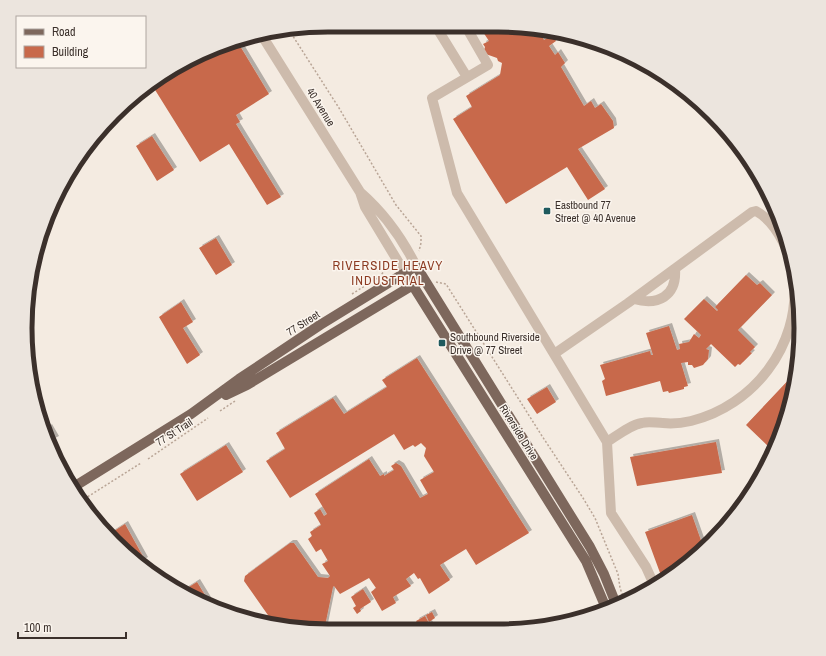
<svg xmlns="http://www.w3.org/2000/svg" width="826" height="656" font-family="'Archivo Narrow',sans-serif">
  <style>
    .building { fill: #c8694b; filter: url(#shadow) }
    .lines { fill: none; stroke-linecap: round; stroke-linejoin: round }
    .path { stroke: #b9a596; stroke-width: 1.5; stroke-dasharray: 2 2; stroke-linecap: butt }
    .minor { stroke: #cdbbac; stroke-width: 10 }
    .major { stroke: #7d675c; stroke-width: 10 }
    .poi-dot { fill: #1f5a5e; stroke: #fbf5ee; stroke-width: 1.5 }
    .labels { text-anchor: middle; stroke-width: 3; stroke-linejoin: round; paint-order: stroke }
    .street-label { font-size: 11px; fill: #3b302b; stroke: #fbf5ee }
    .poi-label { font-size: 11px; fill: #3b302b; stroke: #fbf5ee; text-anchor: start }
    .quarter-label { font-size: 13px; letter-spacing: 1px; fill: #8c3b22; stroke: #fbf5ee }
    .rim { fill: none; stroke: #3b302b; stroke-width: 5 }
  </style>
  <defs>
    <filter id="shadow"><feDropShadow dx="3" dy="-3" stdDeviation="0" flood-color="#0004"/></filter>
  </defs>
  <rect width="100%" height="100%" fill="#f4ebe1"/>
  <path class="building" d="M479,26H518L538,30L544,40L552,35L556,41L549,46L555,55L558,52L565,63L561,67L584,106L591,101L595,108L601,104L613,121L614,128L578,149L605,189L588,200L567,167L506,204L453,119L472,107L466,96L500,75L502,63L498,61L497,58L483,53L485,47L483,44L489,41Z
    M237,41L269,94L236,115L240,122L236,124L281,197L267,205L229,144L200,162L152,85L177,65Z
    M152,136L174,170L157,181L136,146Z
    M216,238L232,265L216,275L199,248Z
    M746,275L757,285L760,283L772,295L738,330L755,347L750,352L752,353L740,365L738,364L735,367L711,344L706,349L709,350L708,359L703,365L694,368L692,365H688V362L681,363L688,386L684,387V389L669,393L668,391L663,392L660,381L606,396L602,381L605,379L600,365L650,351L651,355H653L646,333L669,326L677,350L680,349L679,344L689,342L694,334L699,338L701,335L684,319L704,299L717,311L718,310L715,307Z
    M181,302L193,322L183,328L200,355L187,364L159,317Z
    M417,358L529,533L476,565L466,549L440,565L450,580L429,594L420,578L418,579L414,573L406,579L411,586L393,597L396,603L382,611L371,592L376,588L369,578L340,594L334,586L333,587L325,626H285L280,618H270L244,581L245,576L290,543H294L318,577L328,578L330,576L322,564L328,561L321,549L316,552L308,539L312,536L310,532L321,525L314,513L320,509L324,516L327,514L315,494L369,459L380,476L384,474V476L394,470L391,466L396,463L401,466L420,498L428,494L420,480L434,472L424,456L426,448L421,443L415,447L413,445L404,450L394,434L290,498L266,461L285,449L276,433L333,398L344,414L387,387L382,380Z
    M796,372L791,407L778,439L770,448L746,425Z
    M547,387L556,402L537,414L527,399Z
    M49,427L56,439L50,442L45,430Z
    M716,442L722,473L637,486L630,457Z
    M226,445L243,472L197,501L180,474Z
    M692,515L704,549L698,556L663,581L645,532Z
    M125,524L145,560L140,563L108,535Z
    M197,582L208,600L203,603L181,592Z
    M363,589L371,602L360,609L361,611L357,614L353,608L356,606L351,597Z
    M432,612L435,618L429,622L426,615Z
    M425,616L430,625L424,628H420L416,621Z"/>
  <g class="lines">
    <path class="path" d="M289,30L339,108L396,205L421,236V243L419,251
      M436,282L446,284L542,436L583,498L595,518L618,574L620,588L624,599
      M352,294L379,277L387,268L393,269
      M220,411L235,401
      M148,459L208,418
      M81,501L141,463"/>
    <path class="minor" d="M435,25L467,77
      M465,25L488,65L432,98L457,193L607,442L611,513L646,567L655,587
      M261,34L360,192L365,207L405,273
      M360,192C383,212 403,240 416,266
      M634,299C658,306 677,296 675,269
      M554,354L628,303L752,212L756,211C779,224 792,257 794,281C800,346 753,406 691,421C682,423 672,424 663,423C656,423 649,421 642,423C630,425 618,435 607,442"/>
    <path class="major" d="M405,273L586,561L606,608
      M226,395L247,385L418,282
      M72,488L191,414L239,379L320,325L416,266L590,547L604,574L616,604"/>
  </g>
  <g class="poi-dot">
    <rect x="543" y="207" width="8" height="8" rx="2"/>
    <rect x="438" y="339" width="8" height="8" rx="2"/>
  </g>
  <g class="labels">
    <g class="street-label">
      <text transform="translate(321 107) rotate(58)" y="4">40 Avenue</text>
      <text transform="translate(303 323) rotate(-33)" y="4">77 Street</text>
      <text transform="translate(174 432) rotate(-33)" y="4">77 St Trail</text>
      <text transform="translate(519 432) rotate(58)" y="4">Riverside Drive</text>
    </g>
    <g class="poi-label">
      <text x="555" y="209">Eastbound 77<tspan x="555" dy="13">Street @ 40 Avenue</tspan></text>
      <text x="450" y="341">Southbound Riverside<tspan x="450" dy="13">Drive @ 77 Street</tspan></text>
    </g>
    <g class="quarter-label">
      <text x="388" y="270">RIVERSIDE HEAVY<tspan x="388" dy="15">INDUSTRIAL</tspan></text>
    </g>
  </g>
  <path d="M0 0H826V656H0ZM328 32H498A296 296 0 0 1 794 328V328A296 296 0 0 1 498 624H328A296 296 0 0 1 32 328V328A296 296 0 0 1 328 32Z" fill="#ece5de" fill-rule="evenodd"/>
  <path class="rim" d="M328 32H498A296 296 0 0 1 794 328V328A296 296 0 0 1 498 624H328A296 296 0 0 1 32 328V328A296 296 0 0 1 328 32Z"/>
  <rect x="16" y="16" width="130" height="52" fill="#fbf5ee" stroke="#aea6a0"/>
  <rect x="24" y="29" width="20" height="6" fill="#7d675c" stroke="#aea6a0"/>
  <text x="52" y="36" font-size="12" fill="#3b302b">Road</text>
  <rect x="24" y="46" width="20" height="12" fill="#c8694b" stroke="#aea6a0"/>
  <text x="52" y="56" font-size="12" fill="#3b302b">Building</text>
  <path d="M18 632v6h108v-6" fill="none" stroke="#3b302b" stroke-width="2"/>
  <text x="24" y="632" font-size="12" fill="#3b302b" stroke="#fbf5ee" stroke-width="3" paint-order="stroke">100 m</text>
</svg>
